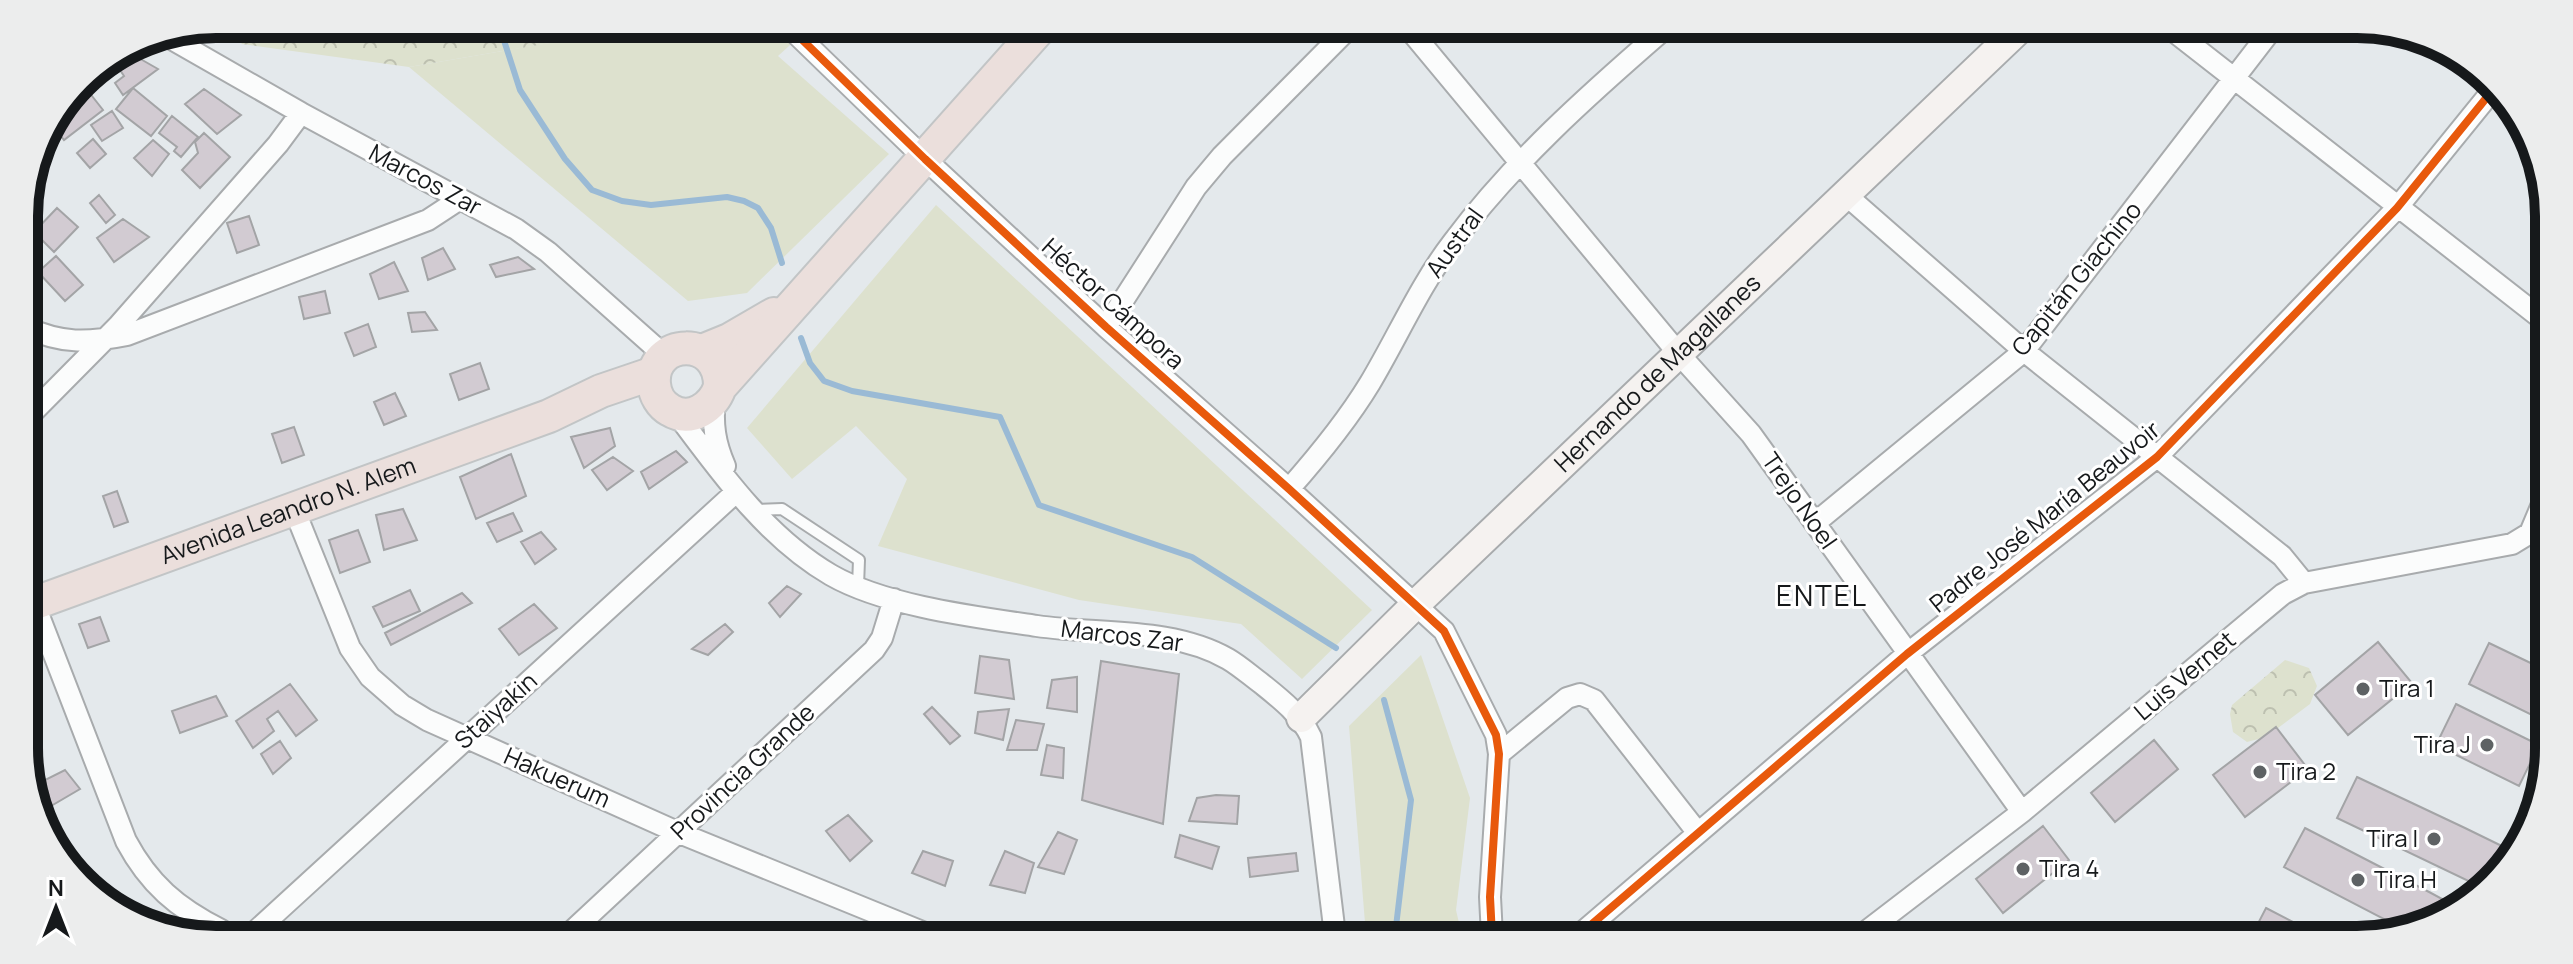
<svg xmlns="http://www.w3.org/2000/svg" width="2573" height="964" font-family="Manrope,sans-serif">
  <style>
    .green { fill: #dde1ce }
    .forest { fill: url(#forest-crowns) }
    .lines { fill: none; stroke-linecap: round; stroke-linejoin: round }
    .stream { stroke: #9abad5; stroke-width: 6 }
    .building { fill: #d2cbd2; stroke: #a3a4a6; stroke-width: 2 }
    .service-casing { stroke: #a8abad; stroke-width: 14 }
    .minor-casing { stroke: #a8abad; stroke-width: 24 }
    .secondary-casing { stroke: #a8abad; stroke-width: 32 }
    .trunk-casing { stroke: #c2c5c6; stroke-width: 36 }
    .service { stroke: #fbfcfc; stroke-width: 10 }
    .minor { stroke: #fbfcfc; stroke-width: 20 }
    .secondary { stroke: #f5f2f0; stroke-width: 28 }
    .trunk { stroke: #ebdfdc; stroke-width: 32 }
    .cycleway-casing { stroke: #fff; stroke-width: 13 }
    .cycleway { stroke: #e8590c; stroke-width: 8 }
    .poi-dot { fill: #5e6264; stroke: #fff; stroke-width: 3 }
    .labels { text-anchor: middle; stroke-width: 6; stroke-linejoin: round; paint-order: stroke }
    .street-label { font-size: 24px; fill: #16191b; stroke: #fff }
    .poi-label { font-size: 24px; fill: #16191b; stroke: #fff; text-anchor: start }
    .quarter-label { font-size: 28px; letter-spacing: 2px; fill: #16191b; stroke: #fff }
    .rim { fill: none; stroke: #16191b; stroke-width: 10 }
  </style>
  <defs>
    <pattern id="forest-crowns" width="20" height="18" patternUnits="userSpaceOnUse" patternTransform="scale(2)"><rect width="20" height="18" fill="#dde1ce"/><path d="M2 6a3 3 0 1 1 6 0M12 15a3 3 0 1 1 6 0" fill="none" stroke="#bdc0b0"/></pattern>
  </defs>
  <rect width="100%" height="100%" fill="#e4e9ec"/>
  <path class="green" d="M594,26L810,27L778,56L889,154L747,293L688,301L409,67L596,35Z
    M936,205L1372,610L1302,679L1241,624L1079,600L878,546L907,479L856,426L792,479L747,428Z
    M1421,655L1470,798L1456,910L1462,936L1366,935L1349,726Z"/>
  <path class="forest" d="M223,24L594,26L597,35L409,67L242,44Z
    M2285,660L2309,668L2317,686L2310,704L2266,737L2247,742L2233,732L2230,714L2232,705Z"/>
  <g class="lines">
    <path class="stream" d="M499,25L520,90L565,159L592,190L622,201L651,205L727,197L744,201L758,208L771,228L782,263
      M801,338L810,363L824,381L852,391L1000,417L1039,505L1192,557L1336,648
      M1384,700L1411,800L1395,935"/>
  </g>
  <path class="building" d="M137,57L158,69L123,95L115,83L124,76L120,70Z
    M81,82L103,110L64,140L52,125L77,106L70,97Z
    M133,88L167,116L151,136L116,109Z
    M204,89L241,115L217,134L185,104Z
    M65,104L68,108L50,122Z
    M112,111L123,128L102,141L91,125Z
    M172,116L198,137L181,157L174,151L177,147L159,133Z
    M204,133L230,157L200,188L182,170L198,153L195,142Z
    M93,139L106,154L90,168L77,153Z
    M153,140L169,154L152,176L134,158Z
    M99,195L115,215L106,223L90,203Z
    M57,208L78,227L54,252L34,232Z
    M249,216L259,245L237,253L227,223Z
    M123,219L149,237L114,262L97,238Z
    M443,248L455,269L428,280L422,258Z
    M56,256L83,285L65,301L38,272Z
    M518,257L534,269L496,277L490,265Z
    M394,262L408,291L379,299L370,274Z
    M325,291L330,313L304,319L299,297Z
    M425,312L437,330L412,332L408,313Z
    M368,324L376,347L354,356L345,333Z
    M480,363L489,389L459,400L450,374Z
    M395,393L406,416L384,425L374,402Z
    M294,427L304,455L282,463L272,434Z
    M610,428L615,446L584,468L571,437Z
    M676,451L687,462L649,489L641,472Z
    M511,454L526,496L476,519L460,477Z
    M613,457L633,471L607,490L592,470Z
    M117,491L128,522L114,527L103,496Z
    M403,509L417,540L384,550L376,515Z
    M513,513L522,531L497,542L487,523Z
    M358,530L370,562L340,573L329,540Z
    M541,532L556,549L535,564L521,542Z
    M787,586L801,594L780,617L769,603Z
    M410,590L420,611L383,627L373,607Z
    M462,593L472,603L391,645L385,633Z
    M534,604L557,628L519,655L499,629Z
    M100,617L109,641L88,648L79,624Z
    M725,624L733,632L708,655L692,649Z
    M2378,642L2412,683L2348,735L2315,695Z
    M2489,643L2541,668L2540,719L2469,684Z
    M980,656L1009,660L1014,699L975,693Z
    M1101,661L1179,674L1163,824L1082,800Z
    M1077,677V712L1047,708L1052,680Z
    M290,684L317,720L296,736L278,711L267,719L274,731L253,748L236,721Z
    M216,696L227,716L180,733L172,711Z
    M2456,704L2539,745L2519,786L2436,745Z
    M932,707L960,736L950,744L924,714Z
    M1009,709L1003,740L975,733L978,712Z
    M1016,720L1044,724L1037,750H1007Z
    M2276,727L2308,769L2245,817L2213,775Z
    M2154,740L2178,769L2115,822L2091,793Z
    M280,741L291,758L273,774L261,754Z
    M1047,745L1064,748L1063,778L1041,775Z
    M65,770L80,789L51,806L45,780Z
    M2357,777L2465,828L2510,850L2483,888L2337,818Z
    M1216,795L1239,796L1237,824L1189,821L1197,798Z
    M848,815L872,841L850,861L826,831Z
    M2043,826L2069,860L2003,913L1976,879Z
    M2305,828L2431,893L2457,907L2401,928L2284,867Z
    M1058,832L1077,840L1064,874L1038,867Z
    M1180,835L1219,847L1212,869L1175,857Z
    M923,851L953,861L945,886L912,873Z
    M1005,851L1034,863L1025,893L990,885Z
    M1296,853L1298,871L1250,877L1248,858Z
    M2266,908L2326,939H2250Z
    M1967,927L1975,938H1952Z"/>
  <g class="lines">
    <g class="service-casing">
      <path id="service" d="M755,510L782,509L859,560L858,586"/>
    </g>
    <g class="minor-casing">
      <path id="minor" d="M789,27L925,159L1106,327L1289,489L1444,631L1496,735L1499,754L1490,897L1492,936
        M1409,29L1679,354L1751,434L2022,812
        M2176,33L2546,322
        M163,34L301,113L516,229L548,252L665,356
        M1846,195L2024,351L2282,556L2304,583
        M25,327C62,344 87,343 127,335L428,220L460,199
        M1106,327L1196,187L1222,156L1348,29
        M715,399C712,424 715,443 725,466
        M676,413C720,472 766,537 831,575C885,606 976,617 1037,626C1099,635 1172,627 1228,659C1240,666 1251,676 1262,684C1282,700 1300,714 1311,737L1335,935
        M26,419L118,326L278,144L301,113
        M1289,489C1319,455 1347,421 1370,383C1398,336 1420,285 1453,242C1513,162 1587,96 1662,31
        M294,509L350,648L370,677L402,705L427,720L677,832L925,933
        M1815,523L2024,351L2269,33
        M34,603L126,841C149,884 177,908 221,930
        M1499,754L1567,698L1580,694L1594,700L1698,833
        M257,930L736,492
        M571,932L874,650L882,638L894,599
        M1578,936L1907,654L2157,457L2397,208L2496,86
        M1859,937L2022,812L2283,594L2304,583L2512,544L2530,533L2543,502"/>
    </g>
    <g class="secondary-casing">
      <g id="secondary">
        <path id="s1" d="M1301,718L1416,604L2016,32"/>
      </g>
    </g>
    <g class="trunk-casing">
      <g id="trunk">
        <path d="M702,351L729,340L774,314"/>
        <path d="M720,387C721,334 650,338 654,384C655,395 661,405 670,410C691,423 713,407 720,387L1040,28"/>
        <path id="s2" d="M27,606L549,416L601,391L654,373"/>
      </g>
    </g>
    <use href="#service" class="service"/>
    <use href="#minor" class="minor"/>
    <use href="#secondary" class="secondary"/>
    <use href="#trunk" class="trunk"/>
    <g class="cycleway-casing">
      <path id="cycleway" d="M789,27L925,159L1106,327L1289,489L1444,631L1496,735L1499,754L1490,897L1492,936
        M1578,936L1907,654L2157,457L2397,208L2496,86"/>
    </g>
    <use href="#cycleway" class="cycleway"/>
  </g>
  <g class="poi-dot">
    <circle cx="2363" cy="689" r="8"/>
    <circle cx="2487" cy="745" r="8"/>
    <circle cx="2260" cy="772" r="8"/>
    <circle cx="2434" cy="839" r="8"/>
    <circle cx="2023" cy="869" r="8"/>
    <circle cx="2358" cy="880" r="8"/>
  </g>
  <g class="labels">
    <g class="street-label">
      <text transform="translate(425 180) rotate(28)" y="8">Marcos Zar</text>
      <text transform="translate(1455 243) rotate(-54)" y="8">Austral</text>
      <text transform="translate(2077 279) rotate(-51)" y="8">Capitán Giachino</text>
      <text transform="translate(1113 304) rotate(42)" y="8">Héctor Cámpora</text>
      <text dy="8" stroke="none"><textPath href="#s1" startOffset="496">Hernando de Magallanes</textPath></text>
      <text transform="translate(1799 501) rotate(55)" y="8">Trejo Noel</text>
      <text dy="8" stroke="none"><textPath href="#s2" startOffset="278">Avenida Leandro N. Alem</textPath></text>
      <text transform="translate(2045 517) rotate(-39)" y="8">Padre José María Beauvoir</text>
      <text transform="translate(1122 636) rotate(7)" y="8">Marcos Zar</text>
      <text transform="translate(2185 676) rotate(-40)" y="8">Luis Vernet</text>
      <text transform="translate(496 711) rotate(-42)" y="8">Staiyakin</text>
      <text transform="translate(743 772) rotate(-43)" y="8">Provincia Grande</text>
      <text transform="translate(557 778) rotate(24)" y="8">Hakuerum</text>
    </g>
    <g class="poi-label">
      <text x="2379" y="697">Tira 1</text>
      <text x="2471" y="753" text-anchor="end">Tira J</text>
      <text x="2276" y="780">Tira 2</text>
      <text x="2418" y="847" text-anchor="end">Tira I</text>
      <text x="2039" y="877">Tira 4</text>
      <text x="2374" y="888">Tira H</text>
    </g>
    <g class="quarter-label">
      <text x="1822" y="606">ENTEL</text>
    </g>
  </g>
  <path d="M0 0H2573V964H0ZM216 38H2357A178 178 0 0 1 2535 216V748A178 178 0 0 1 2357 926H216A178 178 0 0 1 38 748V216A178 178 0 0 1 216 38Z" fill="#eceded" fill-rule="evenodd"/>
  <path class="rim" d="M216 38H2357A178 178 0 0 1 2535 216V748A178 178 0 0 1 2357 926H216A178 178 0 0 1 38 748V216A178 178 0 0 1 216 38Z"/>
  <g transform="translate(56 908)" stroke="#ffffff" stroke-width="6" paint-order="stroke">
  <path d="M0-6L14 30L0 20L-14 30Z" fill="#16191b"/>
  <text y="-12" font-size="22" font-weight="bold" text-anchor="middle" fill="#16191b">N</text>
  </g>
</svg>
